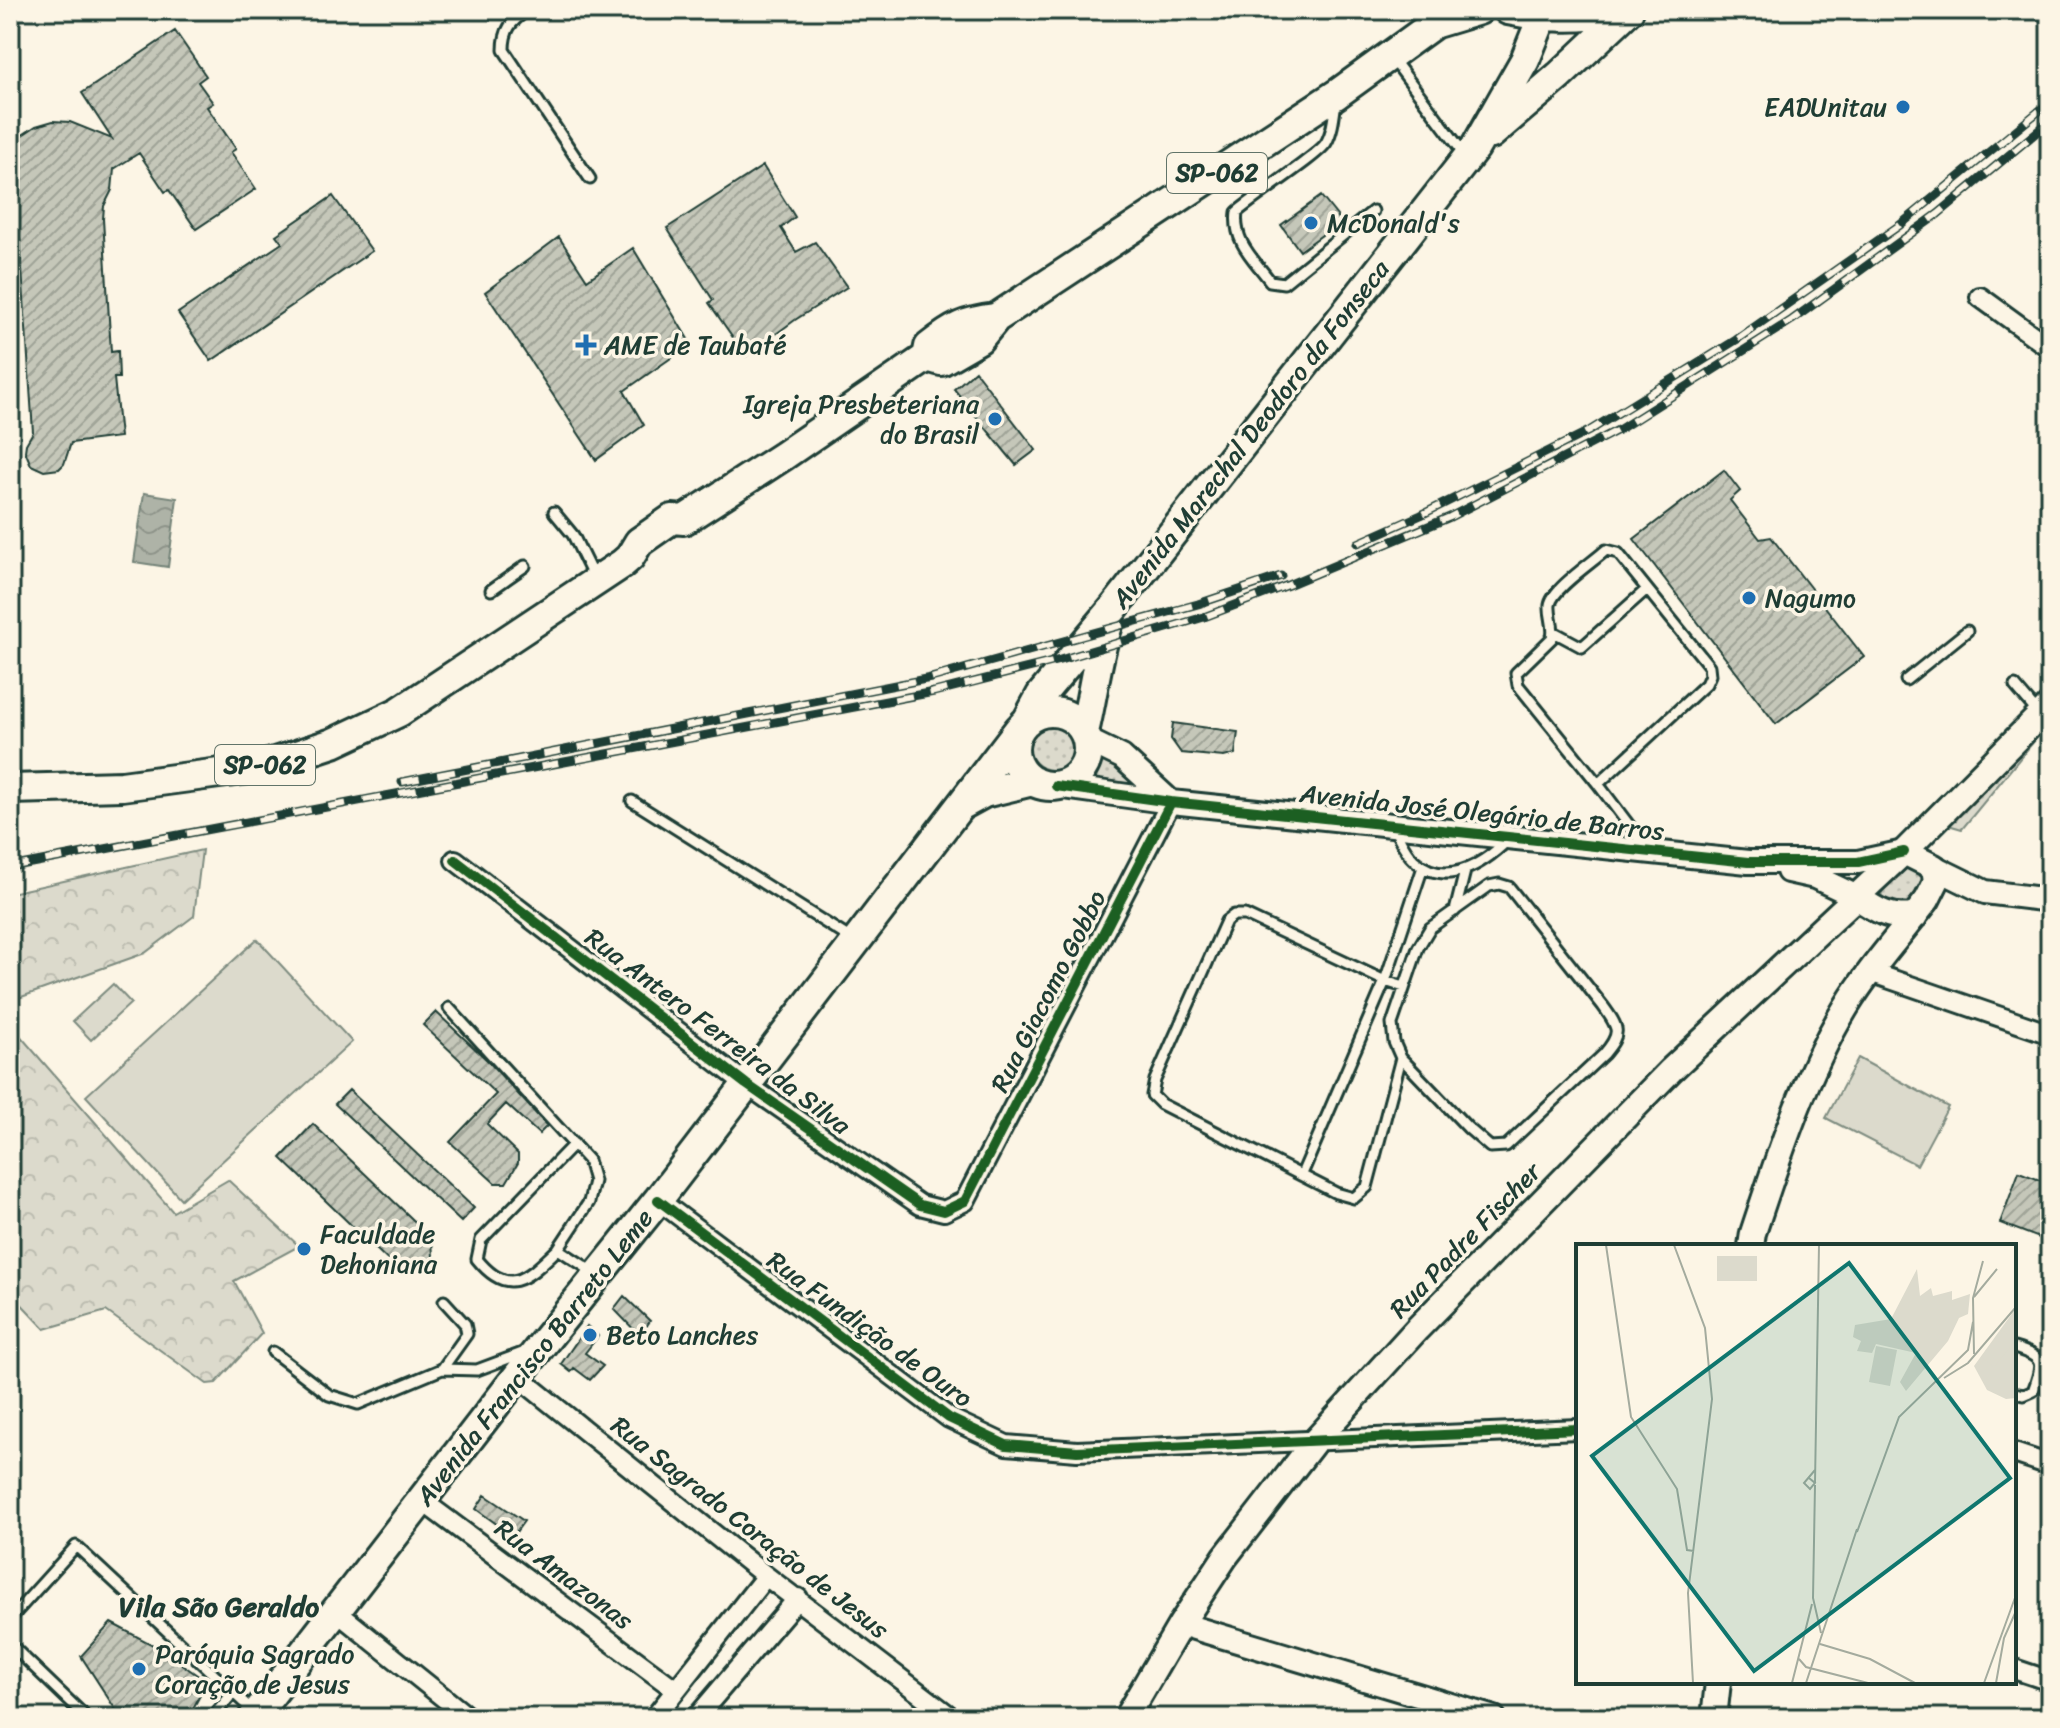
<svg xmlns="http://www.w3.org/2000/svg" width="2060" height="1728" font-family="Sriracha,sans-serif">
  <style>
    .grass { fill: url(#grass-dots); stroke: #7e8c80; stroke-width: 2 }
    .forest { fill: url(#forest-crowns); stroke: #7e8c80; stroke-width: 2 }
    .pitch { fill: #dcdacc; stroke: #7e8c80; stroke-width: 2 }
    .water { fill: url(#water-waves); stroke: #758479; stroke-width: 2 }
    .building { fill: url(#building-hatch); stroke: #1f3d34; stroke-width: 2 }
    .lines { fill: none; stroke-linecap: round; stroke-linejoin: round }
    .service-casing { stroke: #1f3d34; stroke-width: 15 }
    .minor-casing { stroke: #1f3d34; stroke-width: 24 }
    .tertiary-casing { stroke: #1f3d34; stroke-width: 28 }
    .secondary-casing { stroke: #1f3d34; stroke-width: 30 }
    .primary-casing { stroke: #1f3d34; stroke-width: 34 }
    .service { stroke: #fcf5e5; stroke-width: 9 }
    .minor { stroke: #fcf5e5; stroke-width: 18 }
    .tertiary { stroke: #fcf5e5; stroke-width: 22 }
    .secondary { stroke: #fcf5e5; stroke-width: 24 }
    .primary { stroke: #fcf5e5; stroke-width: 28 }
    .rail-casing { stroke: #1f3d34; stroke-width: 9 }
    .rail { stroke: #fcf5e5; stroke-width: 6; stroke-dasharray: 18; stroke-linecap: butt }
    .cycleway-casing { stroke: #fcf5e5; stroke-width: 15 }
    .cycleway { stroke: #1b5e20; stroke-width: 10 }
    .poi-dot { fill: #1f6fb2; stroke: #fcf5e5; stroke-width: 3 }
    .labels { text-anchor: middle; stroke-width: 7; stroke-linejoin: round; paint-order: stroke }
    .shield { fill: #fcf5e5; stroke: #617469; stroke-width: 2 }
    .shield-label { font-size: 24px; font-weight: bold; fill: #1f3d34 }
    .poi-label { font-size: 26px; fill: #1f3d34; stroke: #fcf5e5; text-anchor: start }
    .street-label { font-size: 26px; fill: #1f3d34; stroke: #fcf5e5 }
    .neighbourhood-label { font-size: 28px; font-weight: bold; fill: #1f3d34; stroke: #fcf5e5 }
    .inset-road { fill: none; stroke: #a4ab9e; stroke-width: 2 }
    .view { fill: #0f766e; fill-opacity: 0.15; stroke: #0f766e; stroke-width: 4 }
    .inset-edge { fill: none; stroke: #1f3d34; stroke-width: 4 }
  </style>
  <defs>
    <pattern id="grass-dots" width="8" height="8" patternUnits="userSpaceOnUse" patternTransform="scale(2)"><rect width="8" height="8" fill="#dcdacc"/><path d="M2 2h.1M6 6h.1" fill="none" stroke="#bcbcb0" stroke-width="1.8" stroke-linecap="round"/></pattern>
    <pattern id="forest-crowns" width="20" height="18" patternUnits="userSpaceOnUse" patternTransform="scale(2)"><rect width="20" height="18" fill="#dcdacc"/><path d="M2 6a3 3 0 1 1 6 0M12 15a3 3 0 1 1 6 0" fill="none" stroke="#bcbcb0"/></pattern>
    <pattern id="water-waves" width="16" height="10" patternUnits="userSpaceOnUse" patternTransform="scale(2)"><rect width="16" height="10" fill="#aeb3a7"/><path d="M0 5q4-4 8 0t8 0" fill="none" stroke="#8d9389"/></pattern>
    <pattern id="building-hatch" width="6" height="6" patternUnits="userSpaceOnUse" patternTransform="scale(2)"><rect width="6" height="6" fill="#c5c7b9"/><path d="M-1 1l2-2M0 6l6-6M5 7l2-2" fill="none" stroke="#9fa397"/></pattern>
  </defs>
  <rect width="100%" height="100%" fill="#fcf5e5"/>
  <filter id="ink" filterUnits="userSpaceOnUse"><feTurbulence type="fractalNoise" baseFrequency=".0125" numOctaves="2"/><feDisplacementMap in="SourceGraphic" scale="16" xChannelSelector="R" yChannelSelector="G"/><feConvolveMatrix kernelMatrix="1 2 1 2 8 2 1 2 1" color-interpolation-filters="sRGB"/></filter>
  <g filter="url(#ink)">
    <path class="grass" d="M1029 746a24 24 0 1 1 48 0a24 24 0 1 1-48 0Z
      M2037,730L2035,740L1962,829L1945,824Z
      M1099,748L1143,786L1079,782L1092,765Z
      M1903,864L1921,873L1924,879L1918,896L1904,907L1883,902C1876,887 1893,875 1903,864Z"/>
    <path class="forest" d="M202,850L194,916L145,953L10,1001V893Z
      M10,1024L173,1212L228,1180L299,1246L234,1281L262,1333L216,1383L207,1384L106,1311L45,1329L10,1292Z"/>
    <path class="pitch" d="M257,939L352,1042L181,1199L86,1096Z
      M113,984L131,1003L91,1040L73,1021Z
      M1858,1058L1948,1107L1917,1165L1826,1118Z"/>
    <path class="water" d="M144,493L177,498L168,567L134,562Z"/>
    <path class="building" d="M175,31L206,76L198,82L213,103L207,107L236,149L231,152L256,189L196,229L169,190L165,192L139,153L114,169L112,190L104,206L103,219L111,352L118,351L119,378H114L120,437L71,443L64,464L59,469L44,471L31,465L25,451L26,444L33,432L20,239L10,230V151L21,136L36,126L53,121L70,122L112,139L82,93Z
      M763,166L795,217L781,228L796,252L815,242L847,287L795,320L746,356L709,303L713,300L667,228Z
      M333,196L372,251L211,361L178,313L282,243L276,235Z
      M1321,196L1341,221L1300,251L1281,225Z
      M559,237L587,280L633,248L691,344L624,391L644,425L596,460L485,292Z
      M975,371L1036,450L1016,465L954,389Z
      M1724,470L1740,491L1730,500L1760,539L1771,537L1864,657L1776,724L1634,539Z
      M1173,723L1238,732L1235,754L1224,757L1181,753L1171,739Z
      M436,1012L488,1061L547,1126L539,1134L506,1104L487,1124L518,1154V1163L506,1183H495L450,1142L496,1094L423,1025Z
      M349,1090L474,1208L461,1222L335,1104Z
      M313,1124L432,1238L433,1257L426,1265L417,1270L406,1271L396,1268L281,1158Z
      M2019,1172L2050,1184V1242L2000,1223Z
      M624,1296L650,1321L640,1336L614,1309Z
      M587,1326L598,1336L585,1353L603,1366L590,1380L574,1368L571,1372L561,1364Z
      M485,1495L524,1521L513,1536L476,1509Z
      M111,1623L159,1648L207,1682L188,1718H121L81,1656Z"/>
    <g class="lines">
      <g class="service-casing">
        <path id="service" d="M527,10C511,22 504,29 504,50L590,179
          M1392,58L1465,155
          M1336,101C1334,115 1333,131 1326,143C1319,155 1254,197 1237,212C1233,242 1253,258 1270,281L1284,283L1373,211
          M554,512L573,535L594,578
          M491,590L525,566
          M1554,632L1582,647L1647,589
          M1906,680L1967,631
          M2015,686L2038,713
          M1598,784L1706,684L1710,675L1709,666L1618,553L1606,550C1593,562 1552,589 1550,605C1549,616 1555,626 1552,638L1516,673L1518,685L1598,784L1647,849
          M632,801L853,940
          M1394,828C1400,839 1405,852 1414,860C1446,889 1483,864 1508,840
          M1455,911L1465,871
          M449,1008L588,1160L594,1181L589,1202L558,1249L595,1273
          M1401,1058L1468,1128L1490,1147L1506,1146L1604,1054C1622,1033 1619,1028 1603,1006L1509,887L1499,884L1489,886L1430,928L1418,948L1392,1024L1394,1042L1401,1058L1367,1187L1354,1198L1336,1193L1161,1104L1152,1095L1155,1080L1226,921L1234,915H1245L1385,981L1404,987
          M1302,1174L1385,981L1423,867
          M558,1249C529,1276 510,1300 477,1259L481,1240L574,1144
          M2014,1348C2044,1357 2044,1362 2033,1391L2024,1395L2014,1393
          M273,1352L329,1395L358,1404L442,1369L477,1370L525,1352
          M442,1369L467,1334L465,1324L444,1301
          M10,1619L76,1546L254,1712
          M10,1644L87,1718
          M212,1718L232,1694"/>
      </g>
      <g class="minor-casing">
        <path id="minor" d="M1980,297L2050,348
          M455,860L746,1084L920,1205L944,1211L965,1201L1171,802
          M1870,972L2050,1034
          M658,1200L949,1418L1006,1445L1077,1451L1578,1429
          M517,1376L766,1576L952,1718
          M2014,1453L2050,1465
          M421,1500L676,1690
          M337,1612L469,1718
          M2014,1669L2050,1681
          M654,1718L766,1576
          M696,1718L798,1598"/>
      </g>
      <g class="tertiary-casing">
        <path id="tertiary" d="M1087,740L1122,757L1171,802
          M1056,786L1171,802L1748,862H1858L1904,852
          M1934,867L1985,892L2050,900
          M1788,871L1815,877L1857,897
          M1181,1624L1494,1718"/>
      </g>
      <g class="secondary-casing">
        <path id="secondary" d="M1857,897C1877,911 1890,919 1915,916
          M1751,1246L1753,1233C1779,1155 1803,1078 1846,1007C1869,969 1900,935 1927,900L1936,882L1934,867L1904,852
          M1126,1718L1181,1624L1225,1557L1314,1442L1417,1329L1671,1070L1904,852L2050,705
          M1714,1718L1718,1682"/>
      </g>
      <g class="primary-casing">
        <path id="primary" d="M1508,10C1544,17 1580,21 1617,10
          M1436,23L1479,10
          M1491,134L1559,76L1629,10
          M927,357L941,361L979,339L996,318L1337,94L1453,10
          M927,357L929,347C954,327 964,322 996,318
          M1014 749a37 37 0 1 1 74 0a37 37 0 1 1-74 0Z
          M1027,721L1041,695L1113,609L1475,148L1525,60L1545,10
          M1084,732C1093,696 1096,660 1108,625
          M10,789L122,786L257,768L333,743L399,712L622,564L630,557L639,542L672,519L684,520L783,456L927,357
          M962,805L984,793L1033,781
          M253,1718L540,1347L658,1200L1019,729"/>
      </g>
      <use href="#service" class="service"/>
      <use href="#minor" class="minor"/>
      <use href="#tertiary" class="tertiary"/>
      <use href="#secondary" class="secondary"/>
      <use href="#primary" class="primary"/>
      <g class="rail-casing">
        <path id="rail" d="M1358,543L1421,515L1589,431L1736,340L1900,225L2050,102
          M402,782L931,678L1198,604L1281,576
          M10,867L934,692L1060,660L1204,617L1288,585L1450,517L1620,429L1792,320L1938,214L2050,121"/>
      </g>
      <use href="#rail" class="rail"/>
      <g class="cycleway-casing">
        <path id="cycleway" d="M1056,786L1171,802L1748,862H1858L1904,852
          M455,860L746,1084L920,1205L944,1211L965,1201L1171,802
          M658,1200L949,1418L1006,1445L1077,1451L1578,1429"/>
      </g>
      <use href="#cycleway" class="cycleway"/>
    </g>
  </g>
  <g class="poi-dot">
    <circle cx="1903" cy="107" r="8"/>
    <circle cx="1311" cy="223" r="8"/>
    <path d="M582 333h8v8h8v8h-8v8h-8v-8h-8v-8h8z"/>
    <circle cx="995" cy="419" r="8"/>
    <circle cx="1749" cy="598" r="8"/>
    <circle cx="304" cy="1249" r="8"/>
    <circle cx="590" cy="1335" r="8"/>
    <circle cx="139" cy="1669" r="8"/>
  </g>
  <g class="labels">
    <g class="shield">
      <rect x="1167" y="153" width="100" height="40" rx="6"/>
      <rect x="215" y="745" width="100" height="40" rx="6"/>
    </g>
    <g class="shield-label">
      <text x="1217" y="181">SP-062</text>
      <text x="265" y="773">SP-062</text>
    </g>
    <g class="poi-label">
      <text x="1887" y="116" text-anchor="end">EADUnitau</text>
      <text x="1327" y="232">McDonald's</text>
      <text x="604" y="354">AME de Taubaté</text>
      <text x="979" y="413" text-anchor="end">Igreja Presbeteriana<tspan x="979" dy="30">do Brasil</tspan></text>
      <text x="1765" y="607">Nagumo</text>
      <text x="320" y="1243">Faculdade<tspan x="320" dy="30">Dehoniana</tspan></text>
      <text x="606" y="1344">Beto Lanches</text>
      <text x="155" y="1663">Paróquia Sagrado<tspan x="155" dy="30">Coração de Jesus</tspan></text>
    </g>
    <g class="street-label">
      <text transform="translate(1250 434) rotate(-52)" y="9">Avenida Marechal Deodoro da Fonseca</text>
      <text transform="translate(1482 812) rotate(6)" y="9">Avenida José Olegário de Barros</text>
      <text transform="translate(1048 991) rotate(-63)" y="9">Rua Giacomo Gobbo</text>
      <text transform="translate(718 1031) rotate(37)" y="9">Rua Antero Ferreira da Silva</text>
      <text transform="translate(1465 1240) rotate(-46)" y="9">Rua Padre Fischer</text>
      <text transform="translate(870 1329) rotate(36)" y="9">Rua Fundição de Ouro</text>
      <text transform="translate(534 1357) rotate(-52)" y="9">Avenida Francisco Barreto Leme</text>
      <text transform="translate(750 1527) rotate(38)" y="9">Rua Sagrado Coração de Jesus</text>
      <text transform="translate(564 1574) rotate(37)" y="9">Rua Amazonas</text>
    </g>
    <g class="neighbourhood-label">
      <text x="219" y="1616">Vila São Geraldo</text>
    </g>
  </g>
  <g transform="translate(1576 1244)">
    <rect width="440" height="440" fill="#fcf5e5"/>
    <path d="M341,25L344,52L355,44L357,52L376,47V56L394,50L392,70L383,74L372,97L330,147L324,138L340,109L300,100L296,109L281,107L285,97L277,93L279,81L315,75Z" fill="#dcdacc"/>
    <path d="M440,64V154L430,155L411,146L398,122Z" fill="#dcdacc"/>
    <path d="M141,12H181V37H141ZM426,86L440,96L418,123L405,113ZM300,102L321,106L314,142L293,138Z" fill="#dcdacc"/>
    <path class="inset-road" d="M30,1L55,173L101,245L111,306L118,307M98,1L129,84L136,155L112,349L117,439M398,53L421,25M398,110L397,54L407,17M368,134L392,119L440,63M233,234L239,239L234,245L228,239L239,226M239,239L243,1M239,241L237,354L245,389M281,288L323,173L392,106L397,78M244,400L294,415L339,439M223,415L230,423L292,439M216,439L236,360M230,439L281,285M408,439L440,351M420,439L428,394L440,367"/>
    <path class="view" d="M273,19L434,234L178,427L16,212Z"/>
    <rect width="440" height="440" class="inset-edge"/>
  </g>
  <rect width="2060" height="1728" fill="none" stroke="#fcf5e5" stroke-width="40"/>
  <rect x="20" y="20" width="2020" height="1688" fill="none" stroke="#1f3d34" stroke-width="3" filter="url(#ink)"/>
</svg>
